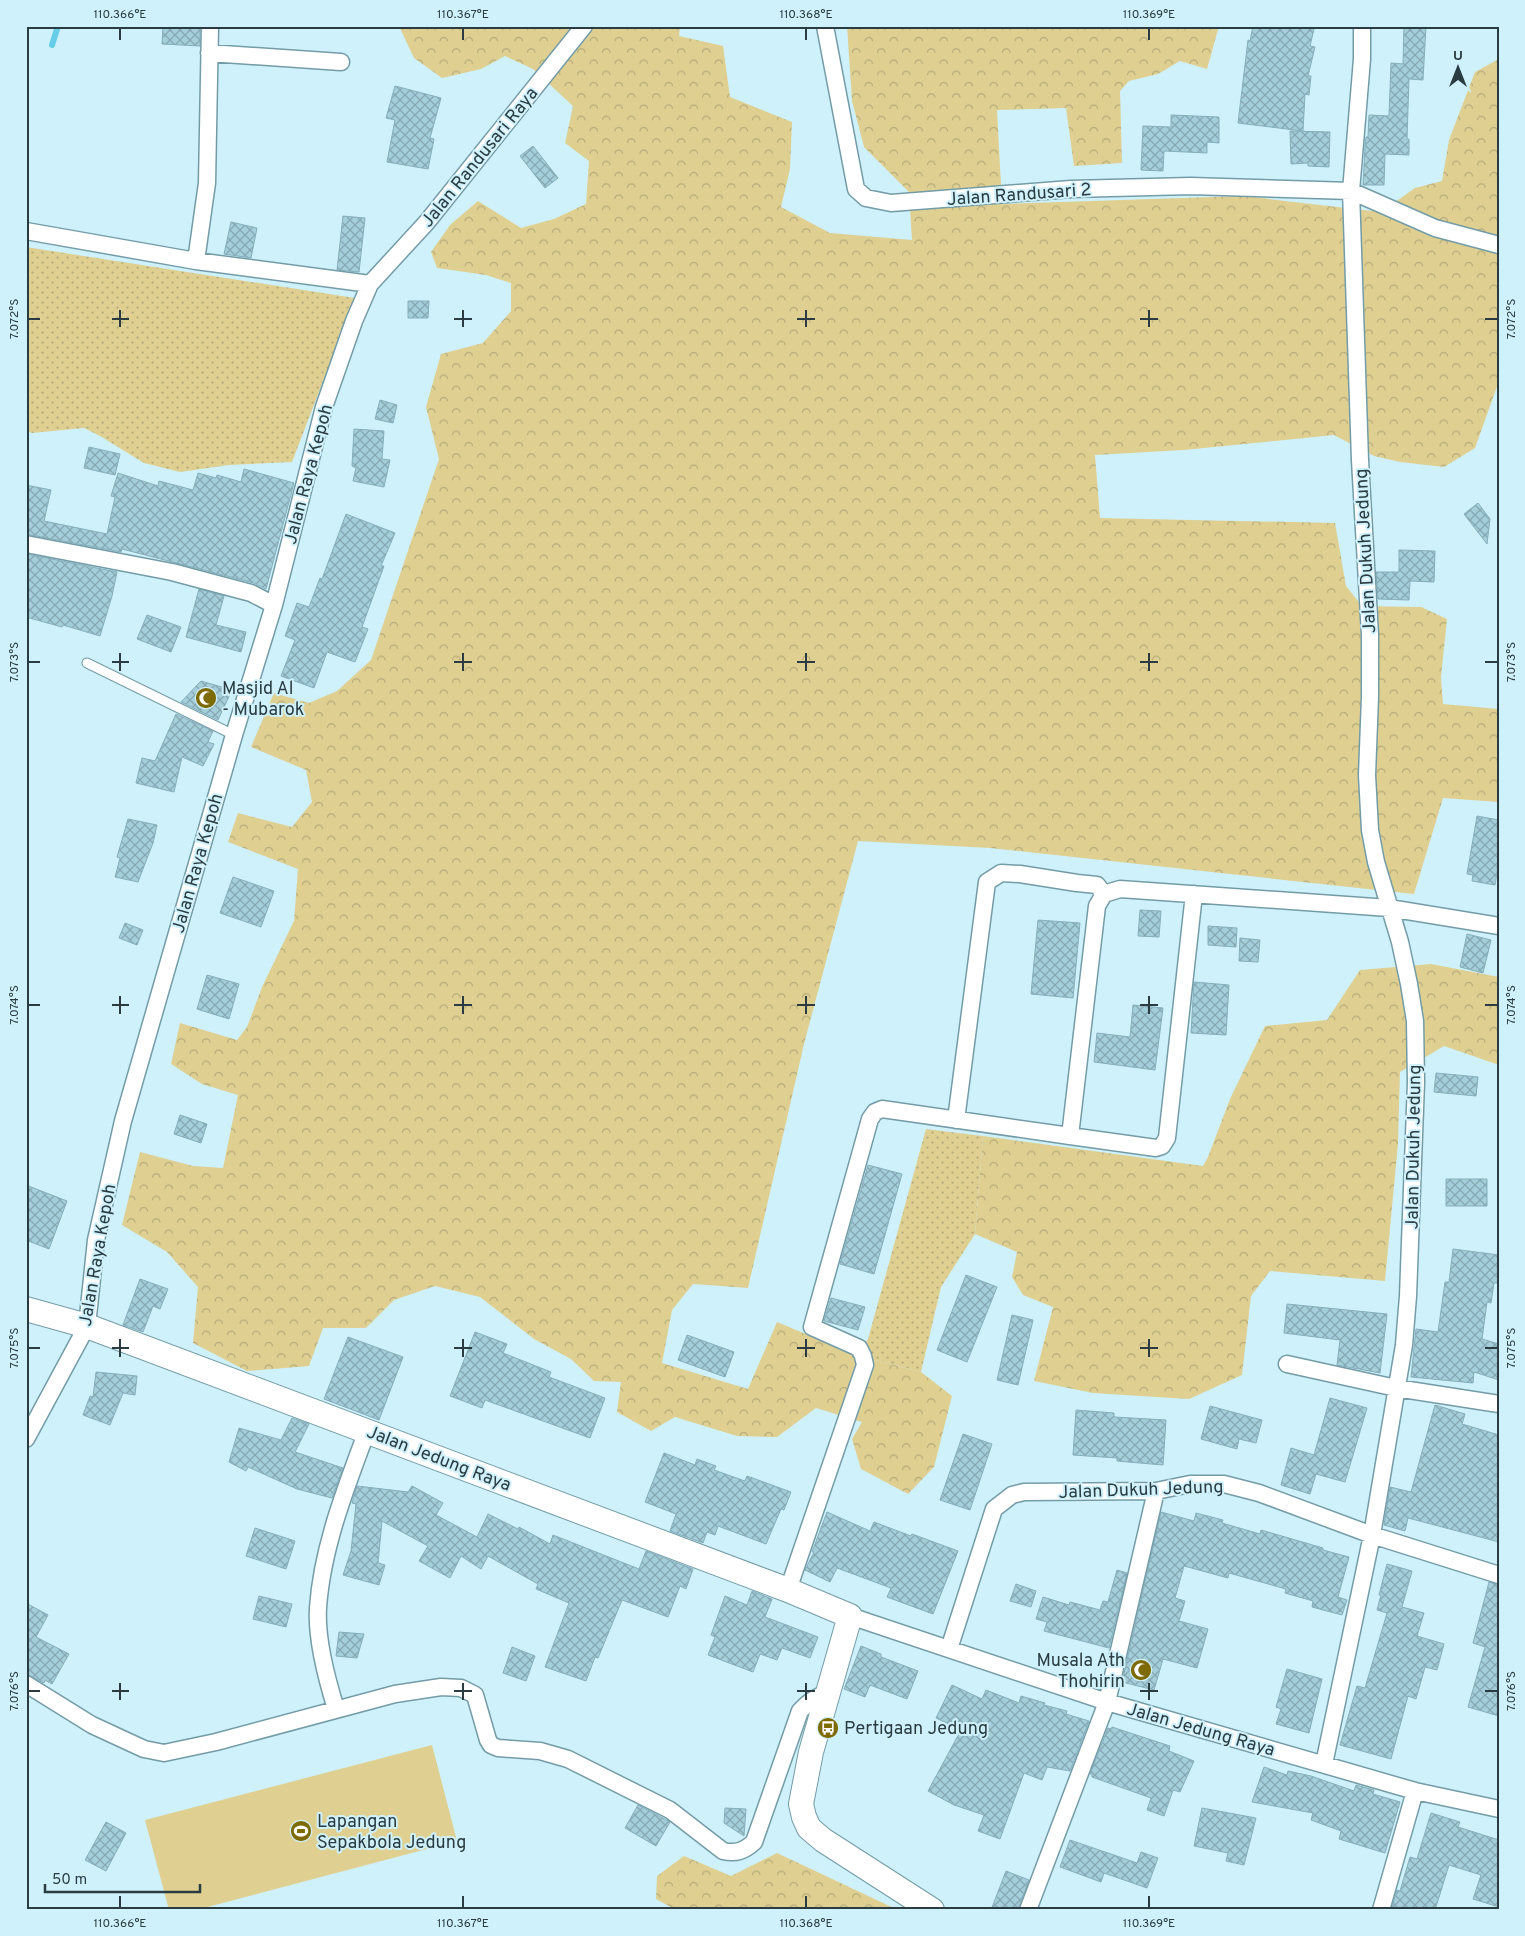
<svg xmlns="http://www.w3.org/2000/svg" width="1525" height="1936" font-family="Overpass,sans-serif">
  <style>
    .grass { fill: url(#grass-dots) }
    .forest { fill: url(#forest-crowns) }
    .garden { fill: #dfd092 }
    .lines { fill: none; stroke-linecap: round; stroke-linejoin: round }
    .stream { stroke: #65cde8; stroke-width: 6 }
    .building { fill: url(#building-cross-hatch); stroke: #85afbb }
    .lane-casing { stroke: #739ca7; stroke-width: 11 }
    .street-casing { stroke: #739ca7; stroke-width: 19 }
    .secondary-casing { stroke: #739ca7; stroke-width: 26 }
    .lane { stroke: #fff; stroke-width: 9 }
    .street { stroke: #fff; stroke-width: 16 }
    .secondary { stroke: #fff; stroke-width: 24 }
    .ticks { fill: none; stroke: #2a3c41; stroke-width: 2 }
    .labels { text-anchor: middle; stroke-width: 4; stroke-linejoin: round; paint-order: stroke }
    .street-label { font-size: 18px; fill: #2a3c41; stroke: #cff1fb }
    .poi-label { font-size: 18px; fill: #2a3c41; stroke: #cff1fb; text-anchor: start }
    .neatline { fill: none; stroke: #2a3c41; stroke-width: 2 }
    .ticks-label { font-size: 12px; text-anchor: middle; fill: #2a3c41 }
  </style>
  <defs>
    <pattern id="grass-dots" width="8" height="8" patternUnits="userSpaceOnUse" patternTransform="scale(1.25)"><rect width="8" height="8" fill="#dfd092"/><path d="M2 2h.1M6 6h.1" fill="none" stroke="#b5aa79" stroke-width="1.8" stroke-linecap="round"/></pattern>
    <pattern id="forest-crowns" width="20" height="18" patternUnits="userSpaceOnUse" patternTransform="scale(1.25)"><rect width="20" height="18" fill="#dfd092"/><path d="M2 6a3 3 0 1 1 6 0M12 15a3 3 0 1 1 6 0" fill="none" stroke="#b5aa79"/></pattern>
    <pattern id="building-cross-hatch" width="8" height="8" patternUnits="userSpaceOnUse" patternTransform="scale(1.25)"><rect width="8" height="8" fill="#a4ceda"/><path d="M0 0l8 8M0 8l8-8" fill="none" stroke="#86a8b2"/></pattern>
  </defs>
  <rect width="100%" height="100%" fill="#cff1fb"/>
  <path class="grass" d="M26,247L355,298L292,462L229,465L180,472L144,463L100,436L84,428L32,433L26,431Z
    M926,1129L983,1136L975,1234L941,1287L921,1372L856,1355L868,1339Z"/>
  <path class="forest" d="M399,26H680L679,36L723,46L730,97L792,122L790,169L781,207L830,233L912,240L909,192L864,147L852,101L847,26H1219L1207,69L1180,61L1158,74L1129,81L1120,91L1122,163L1074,166L1066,108L997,110L1002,204L1243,196L1381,212L1415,188L1442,181L1449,140L1475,72L1499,59V381L1475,448L1444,467L1400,462L1374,456L1334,435L1184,450L1095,455L1100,518L1335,523L1346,586L1362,606L1421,607L1447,619L1441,677L1443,704L1499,709L1498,802L1443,798L1414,894L990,848L858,841L804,1044L748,1288L693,1284L672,1310L662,1363L748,1389L777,1322L856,1355L921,1372L952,1396L934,1467L908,1494L861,1469L852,1439L862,1422L816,1408L777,1437L737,1436L675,1417L651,1431L617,1412L621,1382L594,1381L571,1359L534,1339L480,1297L435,1286L394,1300L366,1328H323L309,1366L247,1371L193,1343L198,1287L167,1252L122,1225L140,1152L193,1166L223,1168L238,1095L202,1084L171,1064L180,1023L237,1040L247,1027L262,987L294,921L298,869L228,842L238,813L292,827L312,802L306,770L251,747L274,693L309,703L337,691L371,660L439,459L426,407L441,354L483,343L511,311V283L486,275L437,268L431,252L450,225L478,201L521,228L554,219L586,204L589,161L565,143L573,106L533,69L505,56L481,69L442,78L414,58Z
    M1431,964L1499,977V1065L1444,1046L1400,1072L1398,1144L1385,1281L1270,1271L1251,1296L1242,1375L1189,1399L1093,1393L1034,1381L1053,1307L1023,1295L1012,1277L1017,1252L975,1234L983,1136L1203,1166L1208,1157L1230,1099L1265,1026L1327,1020L1360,970Z
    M777,1853L898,1910H676L656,1899L657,1876L684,1856L731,1876Z"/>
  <path class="garden" d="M432,1745L457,1841L196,1910H169L145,1820Z"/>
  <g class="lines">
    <path class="stream" d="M52,45L58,26"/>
  </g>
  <path class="building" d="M163,26H200V46L162,44Z
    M1253,26H1302L1314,29L1310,46L1315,47L1308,76H1311L1309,95L1305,94L1303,131L1238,123L1248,40L1250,41Z
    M1404,26H1426L1423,80L1409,79L1407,139H1409V155L1385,154L1384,185H1363L1365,146L1366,137H1368L1369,115L1389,116L1391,63L1403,64Z
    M395,86L441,98L430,138L434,139L428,169L387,162L395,120L386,118Z
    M1171,115L1219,117V143L1207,142V153L1164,151L1163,171L1141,170L1143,126L1171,127Z
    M1290,131L1330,132L1329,167L1308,166V163L1291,164Z
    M533,146L558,178L545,188L520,156Z
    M343,216L365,218L359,272L337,270Z
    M231,222L257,228L251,258L224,254Z
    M408,301H429L428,318H408Z
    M380,400L397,405L393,423L375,419Z
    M354,429L384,431L382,459L390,460L384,487L353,481L356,468L352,466Z
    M89,447L120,454L115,475L84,468Z
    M244,469L294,483L266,589L254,583L122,549L121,552L26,534V485L51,490L44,521L107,534L115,497L111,496L118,473L158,486L159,481L193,490L198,473L216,478L217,475L241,482Z
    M1478,503L1490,519L1487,544L1464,514Z
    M346,514L395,533L381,566H384L362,627L368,629L355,662L327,652L314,688L281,676L295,640L285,636L297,603L309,607L320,578L322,579Z
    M1399,550L1435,551L1434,582L1410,581L1409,600L1378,599L1376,572H1399Z
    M26,554L117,572L112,596L100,636L63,625L62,627L26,617Z
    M199,589L224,596L216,625L246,632L241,652L186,637Z
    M147,615L181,627L171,652L137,639Z
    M201,681L232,690L218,720L181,702Z
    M176,714L213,731L208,742L214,744L203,766L182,757L174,792L136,783L142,758L155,761Z
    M1477,816L1499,820V861L1495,885L1472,881L1473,875L1467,874Z
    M128,819L157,825L153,843L138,882L115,877L120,858L117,857Z
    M233,877L274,891L261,927L220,913Z
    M1140,910L1161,911L1159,937L1138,936Z
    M1038,920L1080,923L1073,998L1031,994Z
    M125,923L143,930L137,945L119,938Z
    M1208,926L1237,928L1236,947L1208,945Z
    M1467,934L1491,940L1483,973L1460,967Z
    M1240,938L1260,940L1258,962L1239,961Z
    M207,975L239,984L229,1019L197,1009Z
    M1194,982L1229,985L1226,1035L1191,1033Z
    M1133,1005L1163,1008L1155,1070L1094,1062L1097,1033L1130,1037Z
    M1436,1073L1478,1077L1476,1096L1434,1092Z
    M180,1115L207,1124L201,1143L174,1134Z
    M868,1165L902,1174L874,1274L840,1264Z
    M1446,1179H1487V1206H1446Z
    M26,1185L67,1201L49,1249L26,1240Z
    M1453,1249L1499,1255V1283H1494L1491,1303L1487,1302L1482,1339L1499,1344V1380L1474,1372L1473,1383L1411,1377L1416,1329L1438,1332L1445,1282H1449Z
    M966,1275L997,1287L967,1362L937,1350Z
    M140,1279L168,1289L160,1309L153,1306L143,1332L123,1325Z
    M831,1298L865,1307L858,1330L824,1321Z
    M1287,1304L1387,1314L1380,1373L1337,1365L1340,1340L1284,1333Z
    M1012,1315L1033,1320L1018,1385L997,1380Z
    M475,1332L507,1344L503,1353L551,1372L549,1377L605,1398L590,1438L485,1400L482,1408L450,1396Z
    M687,1335L734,1352L725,1377L678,1360Z
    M348,1337L403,1357L379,1420L324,1399Z
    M96,1372L137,1376L135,1395L123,1393L110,1425L83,1415L90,1396L93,1397Z
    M1330,1398L1367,1408L1345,1482L1316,1474L1310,1494L1281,1485L1291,1448L1314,1455Z
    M1435,1405L1465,1414L1462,1424L1499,1435V1542L1408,1518L1405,1531L1384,1525L1390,1487L1411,1492Z
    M1210,1406L1262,1420L1256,1443L1239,1439L1237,1449L1201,1439Z
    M1076,1410L1114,1413V1417L1166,1420L1163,1465L1117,1461V1458L1073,1455Z
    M292,1418L309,1424L295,1452L343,1468L332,1498L297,1489L248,1467L246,1471L229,1462L239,1428L281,1440Z
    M963,1434L992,1444L970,1510L940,1500Z
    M664,1453L695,1465L697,1459L716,1466L714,1470L745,1481L747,1476L791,1492L784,1510L781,1509L766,1544L718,1526L715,1535L707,1532L703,1543L670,1531L676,1514L645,1502Z
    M357,1486L408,1492L412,1486L443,1503L436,1515L477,1537L488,1514L518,1529L519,1527L550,1544L553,1535L639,1569L646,1551L693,1569L686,1589L680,1586L668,1617L622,1600L598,1658L595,1657L586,1681L545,1667L569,1603L536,1589L538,1584L488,1556L481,1569L461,1556L450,1578L419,1561L428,1546L382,1521L378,1563L385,1565L379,1585L343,1575L351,1551L356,1504L352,1503Z
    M827,1512L870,1531L874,1522L911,1536L912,1534L958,1551L933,1614L887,1597L891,1588L837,1568L830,1582L805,1570L814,1552H812Z
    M1161,1512L1194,1521L1196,1513L1223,1520L1222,1523L1260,1534L1261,1530L1323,1548V1550L1349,1557L1338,1597L1347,1600L1342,1615L1312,1607L1313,1601L1285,1593L1286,1589L1229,1573L1228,1578L1184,1566L1175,1598L1185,1601L1179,1621L1208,1629L1197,1668L1163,1659L1154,1690L1122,1682Z
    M255,1528L295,1541L286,1569L246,1556Z
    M1387,1564L1412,1571L1402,1607L1424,1613L1417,1636L1444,1644L1437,1670L1425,1667L1416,1699L1408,1696L1391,1759L1340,1745L1357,1686L1365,1688L1387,1613L1377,1610L1381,1595H1379Z
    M1117,1570L1127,1573L1109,1648L1044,1631L1047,1622L1036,1619L1043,1597L1069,1605L1070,1602L1100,1610L1103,1601L1108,1602Z
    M1489,1582L1499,1585V1716L1468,1707L1485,1647L1473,1643Z
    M1016,1584L1036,1591L1031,1607L1010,1601Z
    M752,1591L772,1599L765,1617L818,1637L810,1658L782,1648L777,1660L760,1654L753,1672L708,1655L715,1637L711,1635L725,1596L747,1605Z
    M259,1596L292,1604L286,1627L253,1619Z
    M26,1603L48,1615L36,1637L69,1654L52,1684L45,1680L44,1683L26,1674Z
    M339,1632L364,1634L357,1658L336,1656Z
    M861,1646L881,1654V1657L918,1671L907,1699L870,1685L865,1697L844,1689Z
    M512,1647L535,1656L526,1681L503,1673Z
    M1287,1669L1322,1679L1309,1733L1276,1724L1281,1709L1276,1707Z
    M952,1685L982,1699L986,1690L1019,1703L1021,1696L1045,1703L1044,1705L1067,1711L1066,1714L1089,1721L1070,1771L1047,1767L1042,1780L1024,1773L1000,1839L978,1831L984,1815L954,1805L928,1791L961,1730L936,1718Z
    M1112,1727L1170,1746L1169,1751L1194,1761L1180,1792L1173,1790L1164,1816L1147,1810L1151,1798L1092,1777V1774H1090L1108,1728L1111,1729Z
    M1264,1767L1287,1775L1288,1771L1311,1776L1354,1791L1356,1785L1374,1790L1373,1794L1400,1802L1385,1853L1339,1839L1341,1831L1311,1820L1313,1813L1252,1802Z
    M638,1805L670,1822L656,1846L625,1828Z
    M725,1808L746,1809L744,1836L724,1823Z
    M1202,1808L1256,1818L1244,1865L1226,1861L1228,1853L1194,1846Z
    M1431,1813L1460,1822L1458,1827L1499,1840V1907L1473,1899L1481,1875L1449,1865L1435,1910H1391L1397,1890L1400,1891L1410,1857L1417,1859Z
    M106,1822L126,1833L106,1871L85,1860Z
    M1070,1840L1137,1863L1141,1852L1158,1858L1147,1888L1104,1873L1101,1882L1060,1867Z
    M1006,1871L1029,1880L1018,1909L991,1910Z"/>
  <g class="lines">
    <g class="lane-casing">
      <path id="lane" d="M87,663L234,735"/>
    </g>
    <g class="street-casing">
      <path id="street" d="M825,26L856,189L866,198L891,203L1071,189L1191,186L1351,191L1435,228L1499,245
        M209,53L341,62
        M26,231L196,261L370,284
        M196,261L207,183L210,26
        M26,544L172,572L251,593L274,605
        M956,1120L987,882L1001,873L1020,874L1077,883L1097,885L1104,894
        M1070,1136L1156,1148L1162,1146L1167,1138L1194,894
        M1287,1364L1396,1388L1499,1404
        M26,1439L87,1326L96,1240L123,1121L234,735L274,605L324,407L354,321L370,284L427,222L584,26
        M788,1590L865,1365L863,1356L859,1348L812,1327L870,1119L875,1112L882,1109L1070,1136L1097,906L1104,894L1120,889L1389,908L1499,926
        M850,1616L1107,1702L1415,1791L1499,1809
        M949,1649L994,1509L1012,1495L1024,1492L1156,1491L1190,1484H1224L1259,1493L1372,1535L1499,1575
        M26,1684L92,1725L144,1749L164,1753L216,1742L395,1694L441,1687L461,1688L475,1695L488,1740L491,1745L498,1748L540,1751L568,1759L670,1810L723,1851C736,1854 744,1851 754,1842L800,1711C808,1702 816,1697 827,1693
        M336,1709C327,1680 316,1639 318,1608C322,1548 346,1487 367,1431
        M1324,1764L1372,1535L1404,1345L1408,1296L1416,1082L1415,1021L1409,984L1400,942L1376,862L1370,830L1367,775L1370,697V635L1360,460L1351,191L1362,59V26
        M1028,1910L1107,1702L1156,1491
        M1381,1910L1415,1791"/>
    </g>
    <g class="secondary-casing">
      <path id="secondary" d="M26,1309L87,1326L788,1590L850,1616L811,1752L801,1804L804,1817L809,1828L823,1840L932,1910"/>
    </g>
    <use href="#lane" class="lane"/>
    <use href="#street" class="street"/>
    <use href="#secondary" class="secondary"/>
  </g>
  <path class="ticks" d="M120,28V40M463,28V40M806,28V40M1149,28V40M120,310V327M463,310V327M806,310V327M1149,310V327M28,319H40M112,319H129M454,319H472M797,319H815M1140,319H1158M1485,319H1498M120,653V671M463,653V671M806,653V671M1149,653V671M28,662H40M112,662H129M454,662H472M797,662H815M1140,662H1158M1485,662H1498M120,996V1014M463,996V1014M806,996V1014M1149,996V1014M28,1005H40M112,1005H129M454,1005H472M797,1005H815M1140,1005H1158M1485,1005H1498M120,1339V1357M463,1339V1357M806,1339V1357M1149,1339V1357M28,1348H40M112,1348H129M454,1348H472M797,1348H815M1140,1348H1158M1485,1348H1498M120,1683V1700M463,1683V1700M806,1683V1700M1149,1683V1700M28,1691H40M112,1691H129M454,1691H472M797,1691H815M1140,1691H1158M1485,1691H1498M120,1896V1908M463,1896V1908M806,1896V1908M1149,1896V1908"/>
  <defs>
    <g id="mosque-disc" transform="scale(1.125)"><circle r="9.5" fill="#7e6a03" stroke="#cff1fb"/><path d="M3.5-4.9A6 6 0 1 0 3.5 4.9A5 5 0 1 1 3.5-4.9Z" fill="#fff"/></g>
    <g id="bus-disc" transform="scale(1.125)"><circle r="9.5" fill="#7e6a03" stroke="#cff1fb"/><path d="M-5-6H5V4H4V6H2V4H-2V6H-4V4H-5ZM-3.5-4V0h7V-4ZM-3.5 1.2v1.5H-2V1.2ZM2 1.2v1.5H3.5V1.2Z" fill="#fff"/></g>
    <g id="stadium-disc" transform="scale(1.125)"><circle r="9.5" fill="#7e6a03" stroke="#cff1fb"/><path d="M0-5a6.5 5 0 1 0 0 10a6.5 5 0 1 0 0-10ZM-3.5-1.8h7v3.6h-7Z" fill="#fff"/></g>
  </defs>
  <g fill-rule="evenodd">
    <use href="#mosque-disc" x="206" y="698"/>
    <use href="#mosque-disc" x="1141" y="1670"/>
    <use href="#bus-disc" x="828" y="1728"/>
    <use href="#stadium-disc" x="301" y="1831"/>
  </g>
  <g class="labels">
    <g class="street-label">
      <text transform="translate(479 157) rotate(-51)" y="6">Jalan Randusari Raya</text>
      <text transform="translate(1019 194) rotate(-4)" y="6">Jalan Randusari 2</text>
      <text transform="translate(308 474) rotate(-75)" y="6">Jalan Raya Kepoh</text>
      <text transform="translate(1365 551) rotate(-93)" y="6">Jalan Dukuh Jedung</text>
      <text transform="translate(197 863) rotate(-74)" y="6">Jalan Raya Kepoh</text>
      <text transform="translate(1413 1147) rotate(-89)" y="6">Jalan Dukuh Jedung</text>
      <text transform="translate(97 1255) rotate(-80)" y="6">Jalan Raya Kepoh</text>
      <text transform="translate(439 1458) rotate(21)" y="6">Jalan Jedung Raya</text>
      <text transform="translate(1141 1489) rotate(-2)" y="6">Jalan Dukuh Jedung</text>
      <text transform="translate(1201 1729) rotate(16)" y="6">Jalan Jedung Raya</text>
    </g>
    <g class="poi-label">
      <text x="222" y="694">Masjid Al<tspan x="222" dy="21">- Mubarok</tspan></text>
      <text x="1125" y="1666" text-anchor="end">Musala Ath<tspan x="1125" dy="21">Thohirin</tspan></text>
      <text x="844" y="1734">Pertigaan Jedung</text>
      <text x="317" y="1827">Lapangan<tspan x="317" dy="21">Sepakbola Jedung</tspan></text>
    </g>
  </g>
  <rect width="1525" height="1936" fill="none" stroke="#cff1fb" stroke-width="55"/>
  <g transform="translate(1458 68)" stroke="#cff1fb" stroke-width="4" paint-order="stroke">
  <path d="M0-4L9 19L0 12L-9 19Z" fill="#2a3c41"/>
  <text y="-8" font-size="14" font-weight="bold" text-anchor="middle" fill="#2a3c41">U</text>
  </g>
  <path d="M45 1884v8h155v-8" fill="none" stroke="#2a3c41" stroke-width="2.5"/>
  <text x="52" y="1884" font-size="15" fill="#2a3c41" stroke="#cff1fb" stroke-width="4" paint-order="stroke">50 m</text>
  <rect x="28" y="28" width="1470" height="1880" class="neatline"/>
  <g class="ticks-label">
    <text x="120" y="18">110.366°E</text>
    <text x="463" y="18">110.367°E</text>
    <text x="806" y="18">110.368°E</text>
    <text x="1149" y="18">110.369°E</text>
    <text transform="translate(14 319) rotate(-90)" y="4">7.072°S</text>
    <text transform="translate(1511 319) rotate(-90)" y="4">7.072°S</text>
    <text transform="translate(14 662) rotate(-90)" y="4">7.073°S</text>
    <text transform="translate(1511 662) rotate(-90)" y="4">7.073°S</text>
    <text transform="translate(14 1005) rotate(-90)" y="4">7.074°S</text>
    <text transform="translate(1511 1005) rotate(-90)" y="4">7.074°S</text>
    <text transform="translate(14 1348) rotate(-90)" y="4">7.075°S</text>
    <text transform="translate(1511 1348) rotate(-90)" y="4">7.075°S</text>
    <text transform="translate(14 1691) rotate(-90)" y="4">7.076°S</text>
    <text transform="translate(1511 1691) rotate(-90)" y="4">7.076°S</text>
    <text x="120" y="1927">110.366°E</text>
    <text x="463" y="1927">110.367°E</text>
    <text x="806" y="1927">110.368°E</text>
    <text x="1149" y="1927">110.369°E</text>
  </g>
</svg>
